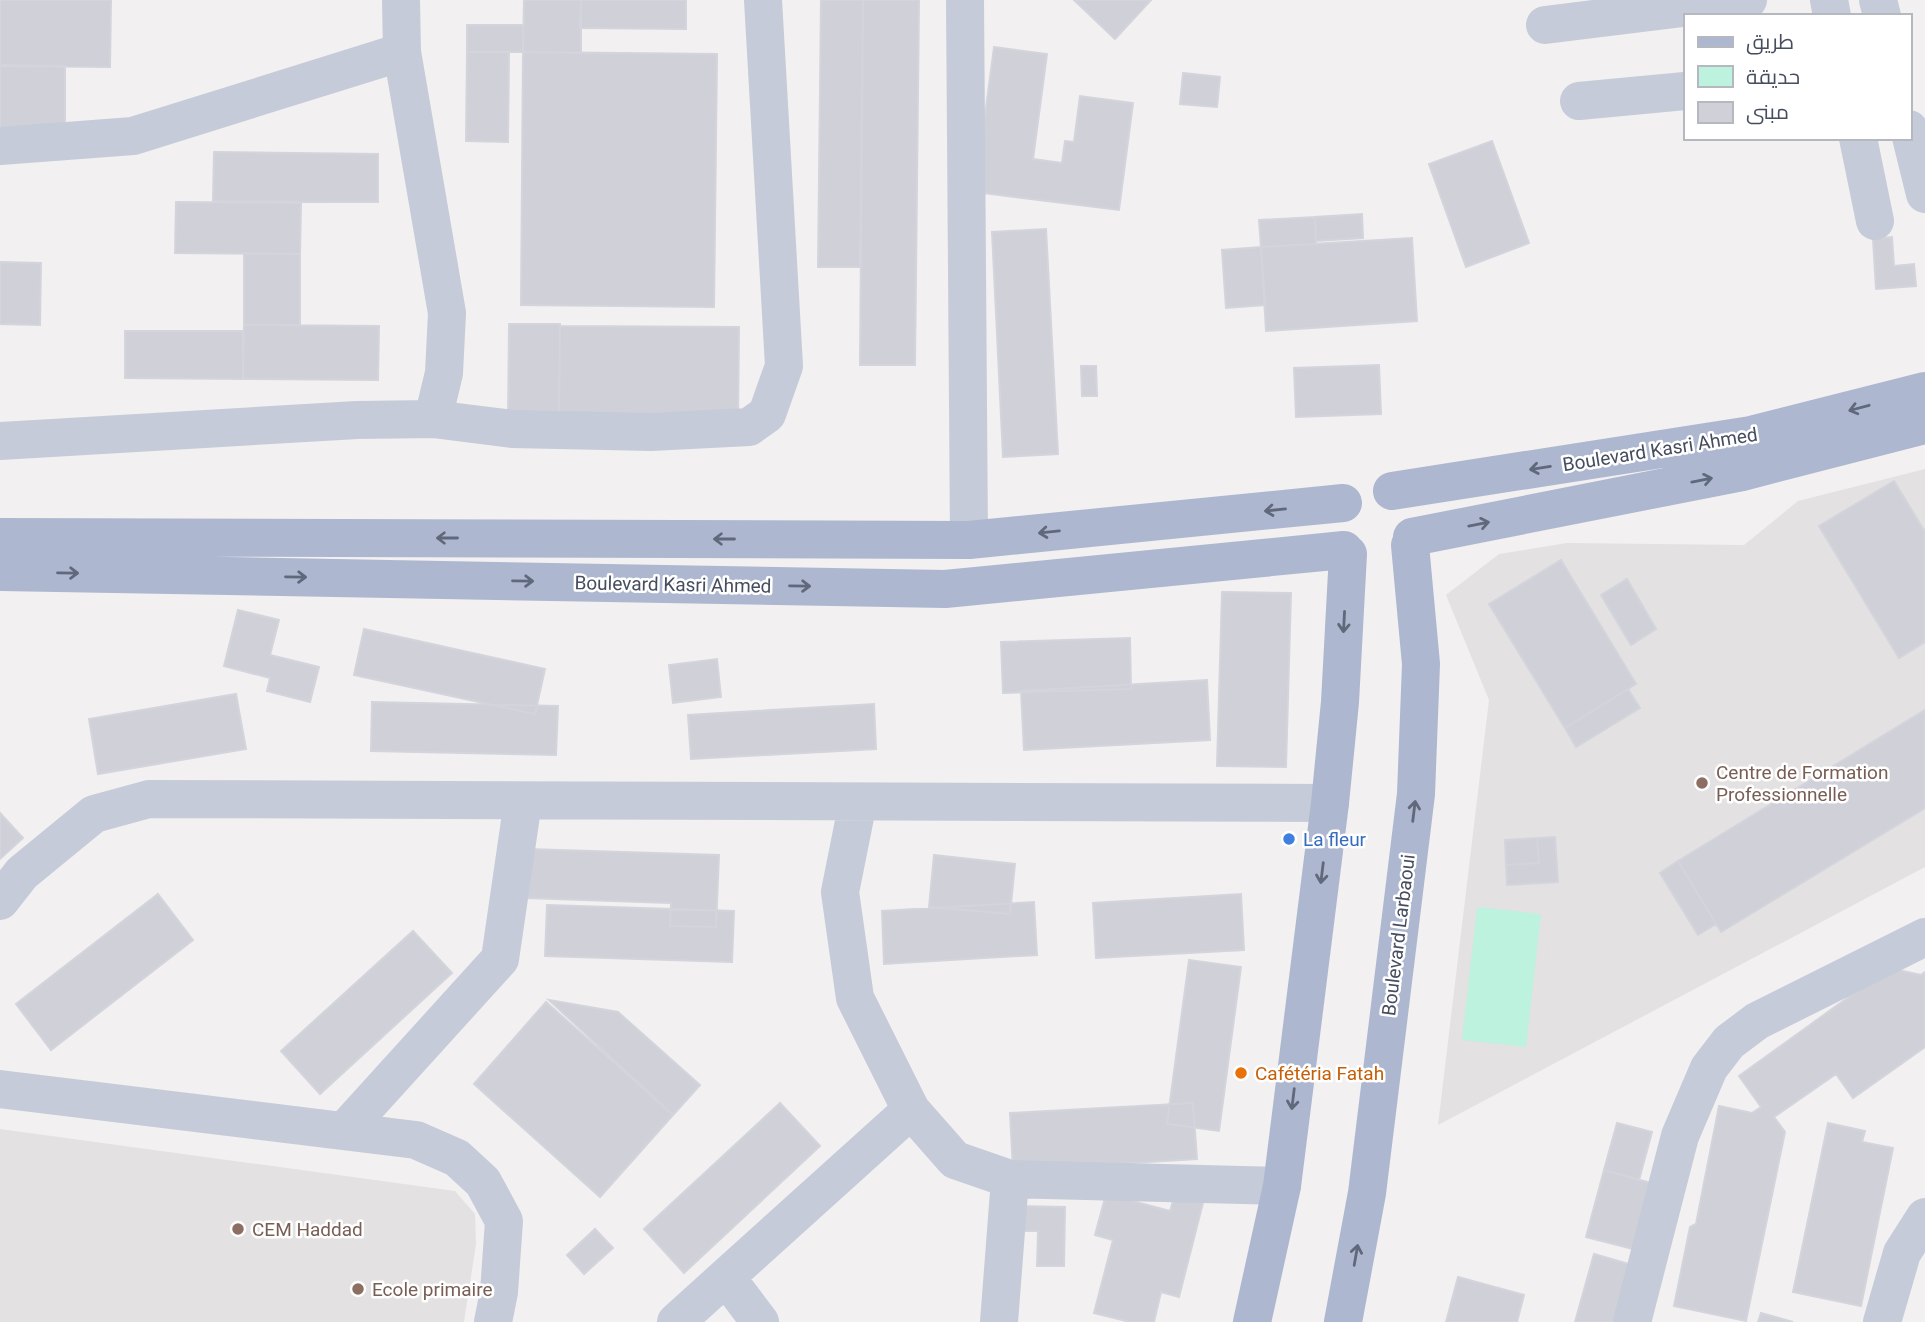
<svg xmlns="http://www.w3.org/2000/svg" width="1925" height="1322" font-family="Roboto,Cairo,sans-serif">
  <style>
    .education { fill: #e3e1e2 }
    .green { fill: #bcf2de }
    .building { fill: #cfd0d8; stroke: #d3d4dc; stroke-width: 2 }
    .lines { fill: none; stroke-linecap: round; stroke-linejoin: round }
    .minor { stroke: #c5cbd8; stroke-width: 38 }
    .major { stroke: #aeb7d0; stroke-width: 38 }
    .oneway { stroke: #60687b }
    .education-dot { fill: #8d6e63; stroke: #fff; stroke-width: 2.5 }
    .shop-dot { fill: #3f7fe0; stroke: #fff; stroke-width: 2.5 }
    .food-dot { fill: #e8710a; stroke: #fff; stroke-width: 2.5 }
    .labels { text-anchor: middle; stroke-width: 5; stroke-linejoin: round; paint-order: stroke }
    .street-label { font-size: 19px; fill: #464d5f; stroke: #fff }
    .education-label { font-size: 19px; fill: #785e54; stroke: #fff; text-anchor: start }
    .shop-label { font-size: 19px; fill: #366cbe; stroke: #fff; text-anchor: start }
    .food-label { font-size: 19px; fill: #c56008; stroke: #fff; text-anchor: start }
  </style>
  <rect width="100%" height="100%" fill="#f2f0f0"/>
  <path class="education" d="M1925,469V867L1438,1125L1489,700L1446,595L1499,554L1567,543L1744,545L1798,501Z
    M0,1129L455,1191L475,1214L476,1244L464,1322H0Z"/>
  <path class="green" d="M1477,907L1541,914L1526,1047L1462,1040Z"/>
  <path class="building" d="M0,0H111L110,67L0,66Z
    M524,0H581V53L523,52Z
    M581,0H686V29L580,28Z
    M821,0H863L860,267H818Z
    M863,0H919L915,365H860Z
    M1074,0H1151L1115,39Z
    M467,25H523V52H467Z
    M994,47L1047,54L1033,159L1062,163L1065,141L1074,142L1080,96L1133,103L1119,210L975,192Z
    M467,52H509L508,142L466,141Z
    M523,52L717,54L714,307L521,305Z
    M0,65L65,66V130L0,129Z
    M1183,73L1220,77L1217,107L1180,104Z
    M1492,141L1529,243L1466,267L1429,164Z
    M214,152L378,154V202L213,201Z
    M176,202L301,203L300,254L175,253Z
    M1362,214L1363,238L1316,241L1315,217Z
    M1315,217L1316,244L1261,247L1259,220Z
    M1046,229L1058,454L1003,457L992,232Z
    M1892,237L1894,266L1914,264L1916,286L1876,289L1873,239Z
    M1412,238L1417,321L1266,331L1261,247Z
    M1261,247L1265,305L1226,308L1222,250Z
    M244,253L300,254V325H244Z
    M0,262L41,263L40,325L0,324Z
    M509,324H560L559,423H508Z
    M244,325L379,326L378,380L243,379Z
    M560,326L739,327L738,424L559,423Z
    M125,331H243V379L125,378Z
    M1379,365L1381,414L1296,417L1294,368Z
    M1081,366H1096L1097,396H1082Z
    M1894,481L1925,532V642L1899,658L1819,526Z
    M1561,560L1636,684L1565,728L1489,604Z
    M1627,579L1656,629L1631,645L1601,595Z
    M1222,592L1291,593L1286,767L1217,766Z
    M238,610L279,620L270,655L319,667L310,702L267,691L270,678L224,666Z
    M364,629L545,669L535,714L354,675Z
    M1130,638L1131,689L1003,693L1001,642Z
    M717,659L721,697L673,703L669,665Z
    M1207,680L1210,740L1024,750L1021,691Z
    M1628,689L1640,708L1576,747L1565,728Z
    M236,694L246,749L98,774L89,719Z
    M372,702L558,706L556,755L371,751Z
    M874,704L876,749L691,759L688,715Z
    M1925,710V808L1721,932L1678,861Z
    M0,813L23,838L0,859Z
    M1555,837L1558,882L1507,885L1505,840Z
    M1537,838L1539,863L1506,865L1505,840Z
    M527,849L719,855L716,927L670,926L671,903L526,898Z
    M934,855L1015,864L1010,914L929,907Z
    M1678,861L1716,924L1698,935L1660,873Z
    M158,894L193,940L51,1050L16,1004Z
    M1241,894L1244,950L1096,958L1093,903Z
    M1034,902L1037,955L884,964L882,911Z
    M547,905L734,911L732,962L545,956Z
    M413,931L452,973L320,1094L281,1051Z
    M1189,960L1241,967L1219,1131L1167,1124Z
    M1889,968L1921,975L1925,972V1047L1853,1098L1836,1074L1774,1117L1785,1132L1746,1321L1674,1306L1690,1227L1696,1224L1719,1106L1752,1113L1761,1107L1739,1076Z
    M549,1000L618,1012L700,1085L673,1115Z
    M546,1002L673,1115L600,1197L474,1084Z
    M780,1103L820,1146L684,1273L644,1229Z
    M1193,1103L1197,1159L1013,1170L1010,1113Z
    M1617,1123L1652,1132L1639,1180L1604,1170Z
    M1828,1123L1865,1131L1862,1142L1893,1148L1861,1306L1793,1292Z
    M1604,1170L1651,1183L1633,1249L1586,1237Z
    M1177,1188L1205,1195L1179,1297L1161,1292L1154,1322H1130L1094,1313L1113,1240L1095,1235L1106,1194L1170,1211Z
    M1018,1206L1065,1207L1064,1266H1037L1038,1231H1018Z
    M595,1229L613,1248L584,1274L567,1255Z
    M1594,1254L1632,1265L1617,1322H1575Z
    M1458,1277L1524,1295L1517,1322H1446Z
    M1761,1313L1793,1322H1758Z"/>
  <g class="lines">
    <path class="minor" d="M965,0L969,540
      M1829,0L1832,16
      M1878,0L1882,16
      M1545,25L1748,0
      M1579,101L1685,91
      M1909,129L1925,194
      M1858,138L1875,221
      M0,146L133,136L402,52
      M433,419L512,429L651,432L749,427L767,414L784,366L763,0
      M0,441L357,420L433,419L444,373L447,313L402,52L401,0
      M858,802L840,892L855,998L911,1110L955,1160L1010,1179L1282,1186
      M0,901L22,873L94,814L149,799L1330,803
      M0,1089L416,1140L457,1158L483,1182L504,1221L499,1292L493,1322
      M344,1131L500,959L523,801
      M726,1277L760,1322
      M676,1322L911,1110
      M999,1322L1010,1179
      M1632,1322L1680,1136L1709,1068L1729,1042L1757,1021L1925,937
      M1882,1322L1902,1253L1925,1217"/>
    <path class="major" d="M1392,491L1751,435L1925,391
      M0,537L969,540L1343,503
      M1412,537L1742,472L1925,425
      M0,572L945,589L1344,550
      M1252,1322L1282,1186L1330,803L1340,702L1348,554
      M1343,1322L1367,1193L1416,794L1421,664L1410,545"/>
  </g>
  <defs><path id="oneway-shaft" d="M-6 0H5M1.5-3L5.5 0L1.5 3" fill="none" stroke-width="1.6" stroke-linecap="round" stroke-linejoin="round" transform="scale(1.75)"/></defs>
  <g class="oneway">
    <use href="#oneway-shaft" transform="translate(1859 408) rotate(165)"/>
    <use href="#oneway-shaft" transform="translate(1540 468) rotate(171)"/>
    <use href="#oneway-shaft" transform="translate(1702 480) rotate(-11)"/>
    <use href="#oneway-shaft" transform="translate(1275 510) rotate(174)"/>
    <use href="#oneway-shaft" transform="translate(1479 524) rotate(-11)"/>
    <use href="#oneway-shaft" transform="translate(1049 532) rotate(174)"/>
    <use href="#oneway-shaft" transform="translate(447 538) rotate(-180)"/>
    <use href="#oneway-shaft" transform="translate(724 539) rotate(-180)"/>
    <use href="#oneway-shaft" transform="translate(68 573) rotate(1)"/>
    <use href="#oneway-shaft" transform="translate(296 577) rotate(1)"/>
    <use href="#oneway-shaft" transform="translate(523 581) rotate(1)"/>
    <use href="#oneway-shaft" transform="translate(800 586) rotate(1)"/>
    <use href="#oneway-shaft" transform="translate(1344 622) rotate(93)"/>
    <use href="#oneway-shaft" transform="translate(1414 811) rotate(-83)"/>
    <use href="#oneway-shaft" transform="translate(1322 873) rotate(97)"/>
    <use href="#oneway-shaft" transform="translate(1293 1099) rotate(97)"/>
    <use href="#oneway-shaft" transform="translate(1356 1255) rotate(-80)"/>
  </g>
  <g class="education-dot">
    <circle cx="1702" cy="783" r="7"/>
    <circle cx="238" cy="1229" r="7"/>
    <circle cx="358" cy="1289" r="7"/>
  </g>
  <circle class="shop-dot" cx="1289" cy="839" r="7"/>
  <circle class="food-dot" cx="1241" cy="1073" r="7"/>
  <g class="labels">
    <g class="street-label">
      <text transform="translate(1660 449) rotate(-9)" y="7">Boulevard Kasri Ahmed</text>
      <text transform="translate(673 584) rotate(1)" y="7">Boulevard Kasri Ahmed</text>
      <text transform="translate(1398 935) rotate(-83)" y="7">Boulevard Larbaoui</text>
    </g>
    <g class="education-label">
      <text x="1716" y="779">Centre de Formation<tspan x="1716" dy="22">Professionnelle</tspan></text>
      <text x="252" y="1236">CEM Haddad</text>
      <text x="372" y="1296">Ecole primaire</text>
    </g>
    <g class="shop-label">
      <text x="1303" y="846">La fleur</text>
    </g>
    <g class="food-label">
      <text x="1255" y="1080">Cafétéria Fatah</text>
    </g>
  </g>
  <rect x="1684" y="14" width="228" height="126" fill="#ffffff" stroke="#b5b8bf" stroke-width="2"/>
  <rect x="1698" y="37" width="35" height="10" fill="#aeb7d0" stroke="#b5b8bf" stroke-width="2"/>
  <text x="1746" y="49" font-size="21" fill="#464d5f">طريق</text>
  <rect x="1698" y="66" width="35" height="21" fill="#bcf2de" stroke="#b5b8bf" stroke-width="2"/>
  <text x="1746" y="84" font-size="21" fill="#464d5f">حديقة</text>
  <rect x="1698" y="102" width="35" height="21" fill="#cfd0d8" stroke="#b5b8bf" stroke-width="2"/>
  <text x="1746" y="119" font-size="21" fill="#464d5f">مبنى</text>
</svg>
